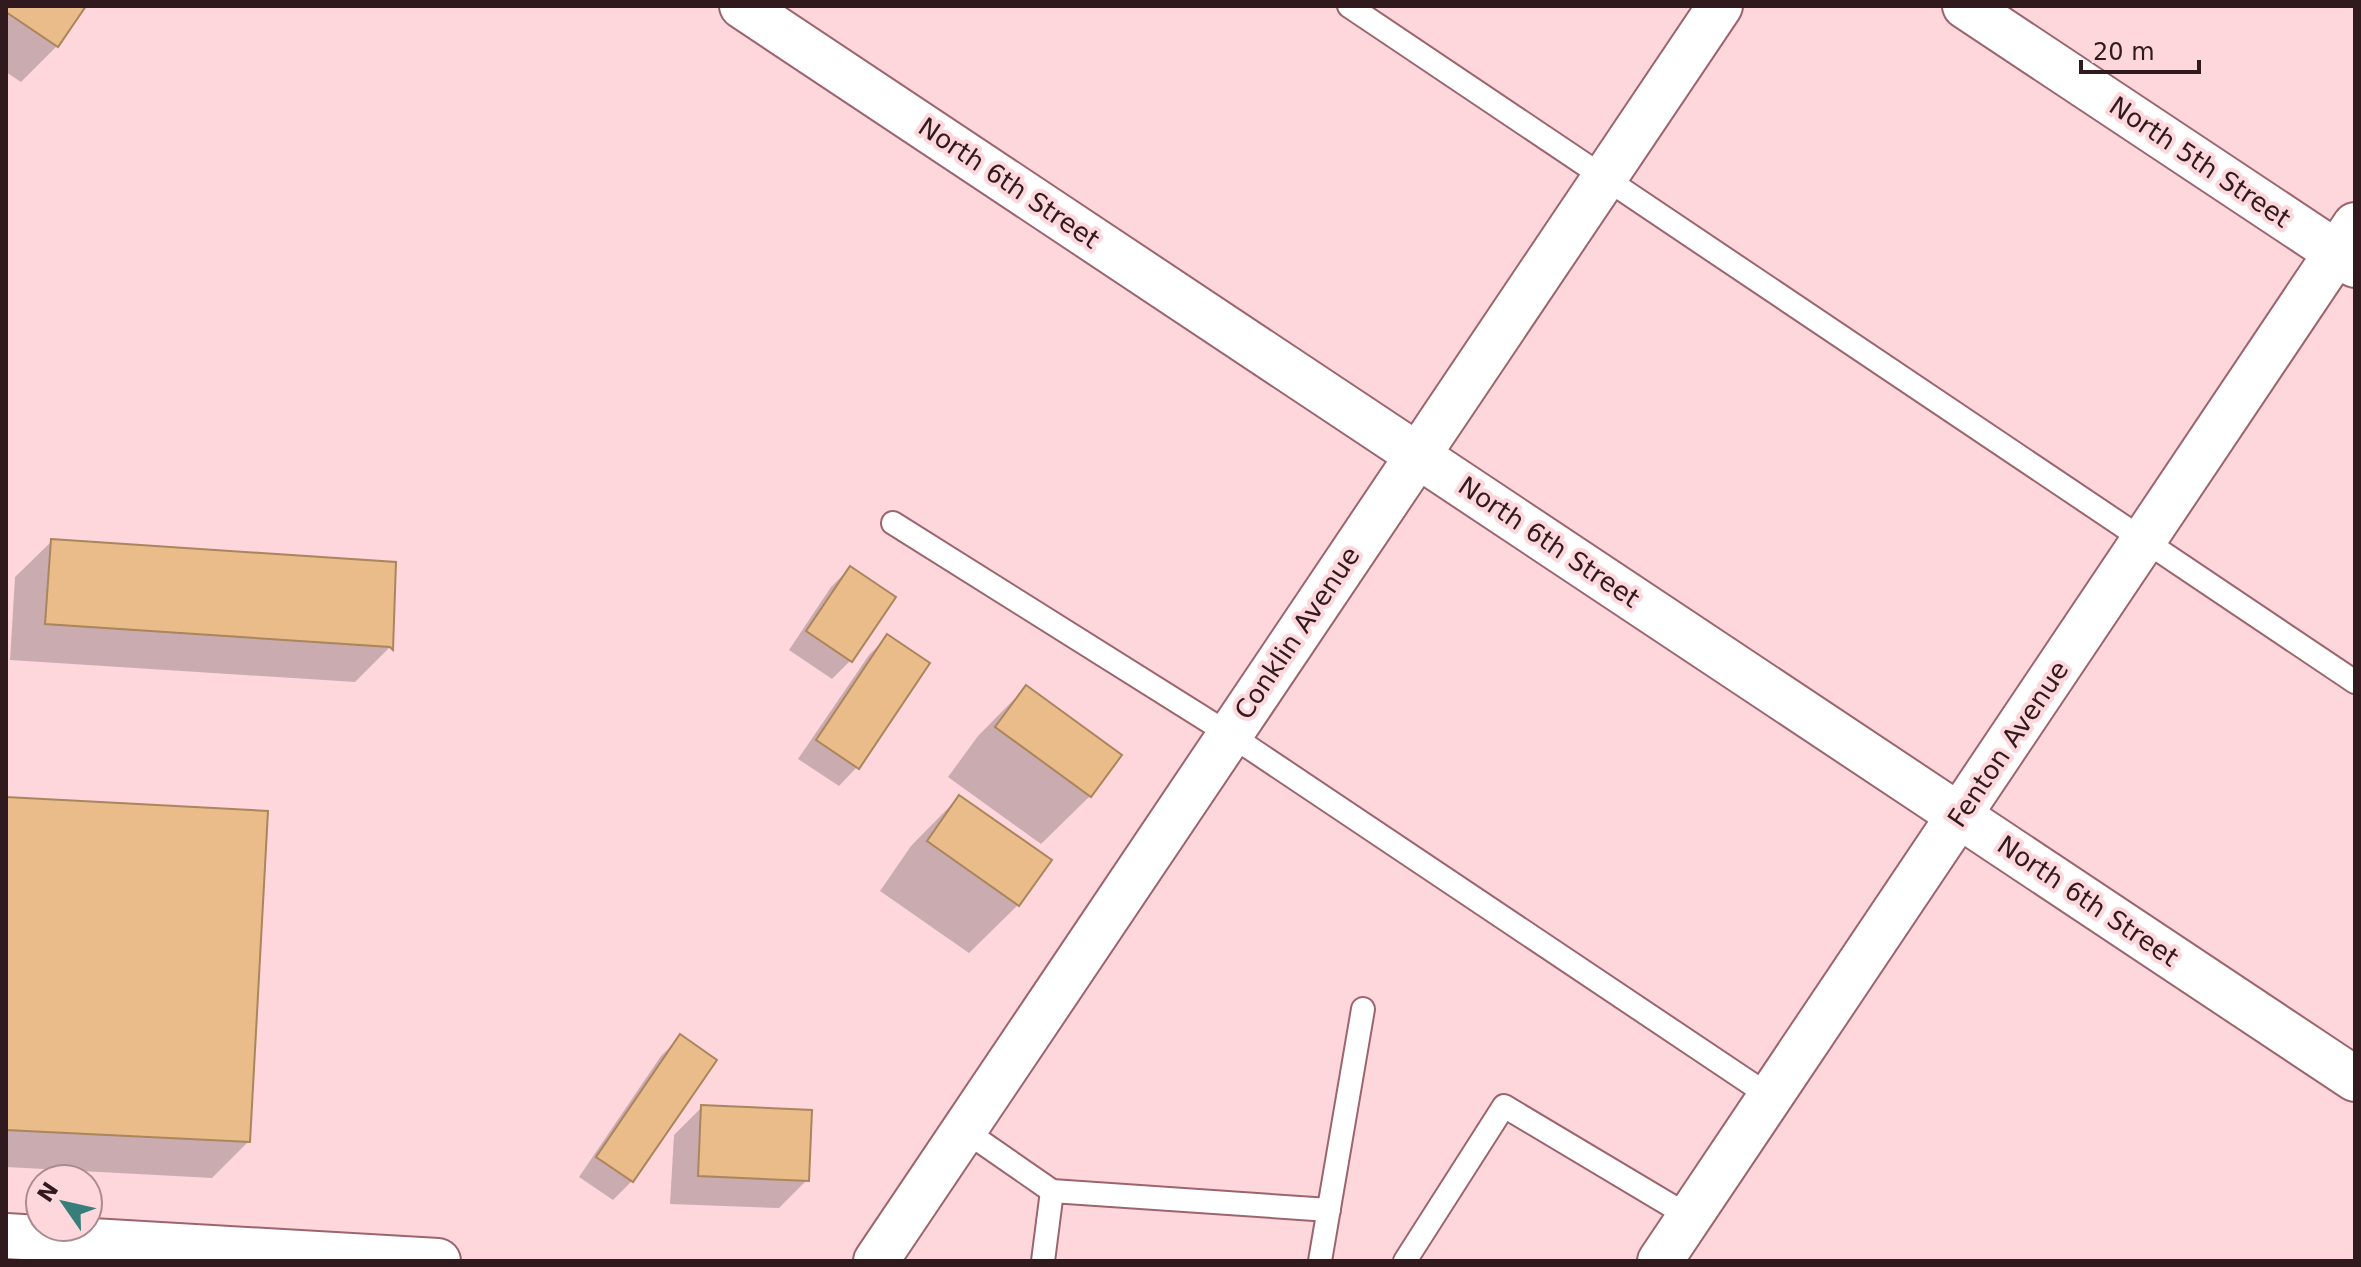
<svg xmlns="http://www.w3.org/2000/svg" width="2361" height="1267" font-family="'DejaVu Sans',sans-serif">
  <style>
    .shadow { fill: #0003 }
    .building { fill: #e9bc8a; stroke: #aa855d; stroke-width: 2 }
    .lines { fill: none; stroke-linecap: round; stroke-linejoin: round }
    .lane-casing { stroke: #9c656e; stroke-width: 26 }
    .street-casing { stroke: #9c656e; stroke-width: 48 }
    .lane { stroke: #fff; stroke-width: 22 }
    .street { stroke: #fff; stroke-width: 44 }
    .labels { text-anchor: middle; stroke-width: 8; stroke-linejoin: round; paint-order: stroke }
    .street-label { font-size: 26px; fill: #301a1e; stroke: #fdd7dc }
  </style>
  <rect width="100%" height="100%" fill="#fdd7dc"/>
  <path class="shadow" d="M6,6H83L57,46L21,82L6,72Z
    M52,541L391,646L355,682L10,660L15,577Z
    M850,568L851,660L832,679L789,650L831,587Z
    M888,636L857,767L839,786L798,759L869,655Z
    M1026,687L1090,796L1041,844L948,777L978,736Z
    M959,797L1018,905L969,953L880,891L911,846Z
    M6,799L249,1141L212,1178L6,1167Z
    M680,1037L632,1181L613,1200L579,1177L661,1056Z
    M702,1107L807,1180L779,1208L670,1204L674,1135Z"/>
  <path class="building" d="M6,6H86L58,47L6,12Z
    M51,539L396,562L393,650L390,647L45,624Z
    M850,566L896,597L852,662L806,631Z
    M887,634L930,663L859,769L816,740Z
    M1026,685L1122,755L1091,797L995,727Z
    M959,795L1052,860L1019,906L927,841Z
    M6,797L268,811L250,1142L6,1130Z
    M680,1034L717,1060L633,1182L596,1157Z
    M701,1105L812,1110L809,1181L698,1176Z"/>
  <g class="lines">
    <g class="lane-casing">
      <path id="lane" d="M1349,6L2355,682
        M893,523L1229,734L1771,1097
        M964,1130L1052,1191
        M1043,1261L1052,1191L1329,1210
        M1320,1261L1363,1009
        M1405,1261L1504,1106L1690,1217"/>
    </g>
    <g class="street-casing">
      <path id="street" d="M742,6L2355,1079
        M1965,6L2355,265
        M6,1236L438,1261
        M876,1261L1720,6
        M1660,1261L2355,225"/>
    </g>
    <use href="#lane" class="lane"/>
    <use href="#street" class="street"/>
  </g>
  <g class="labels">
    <g class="street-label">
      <text transform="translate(2200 162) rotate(34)" y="9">North 5th Street</text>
      <text transform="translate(1009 183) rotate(34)" y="9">North 6th Street</text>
      <text transform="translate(1549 542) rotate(34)" y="9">North 6th Street</text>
      <text transform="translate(1297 633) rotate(-56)" y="9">Conklin Avenue</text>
      <text transform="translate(2008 744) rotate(-56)" y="9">Fenton Avenue</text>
      <text transform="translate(2088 901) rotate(34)" y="9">North 6th Street</text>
    </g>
  </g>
  <rect width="2361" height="1267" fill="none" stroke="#301a1e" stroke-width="16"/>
  <g transform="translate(64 1203) rotate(304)"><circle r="38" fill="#fdd7dc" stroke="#ab8b90" stroke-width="2"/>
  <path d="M0-6L14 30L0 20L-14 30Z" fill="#367e79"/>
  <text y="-12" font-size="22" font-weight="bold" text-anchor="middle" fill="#301a1e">N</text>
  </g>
  <path d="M2081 60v12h118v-12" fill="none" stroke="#301a1e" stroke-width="4"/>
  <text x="2093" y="60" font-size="24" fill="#301a1e" stroke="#fdd7dc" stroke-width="6" paint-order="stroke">20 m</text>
</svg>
